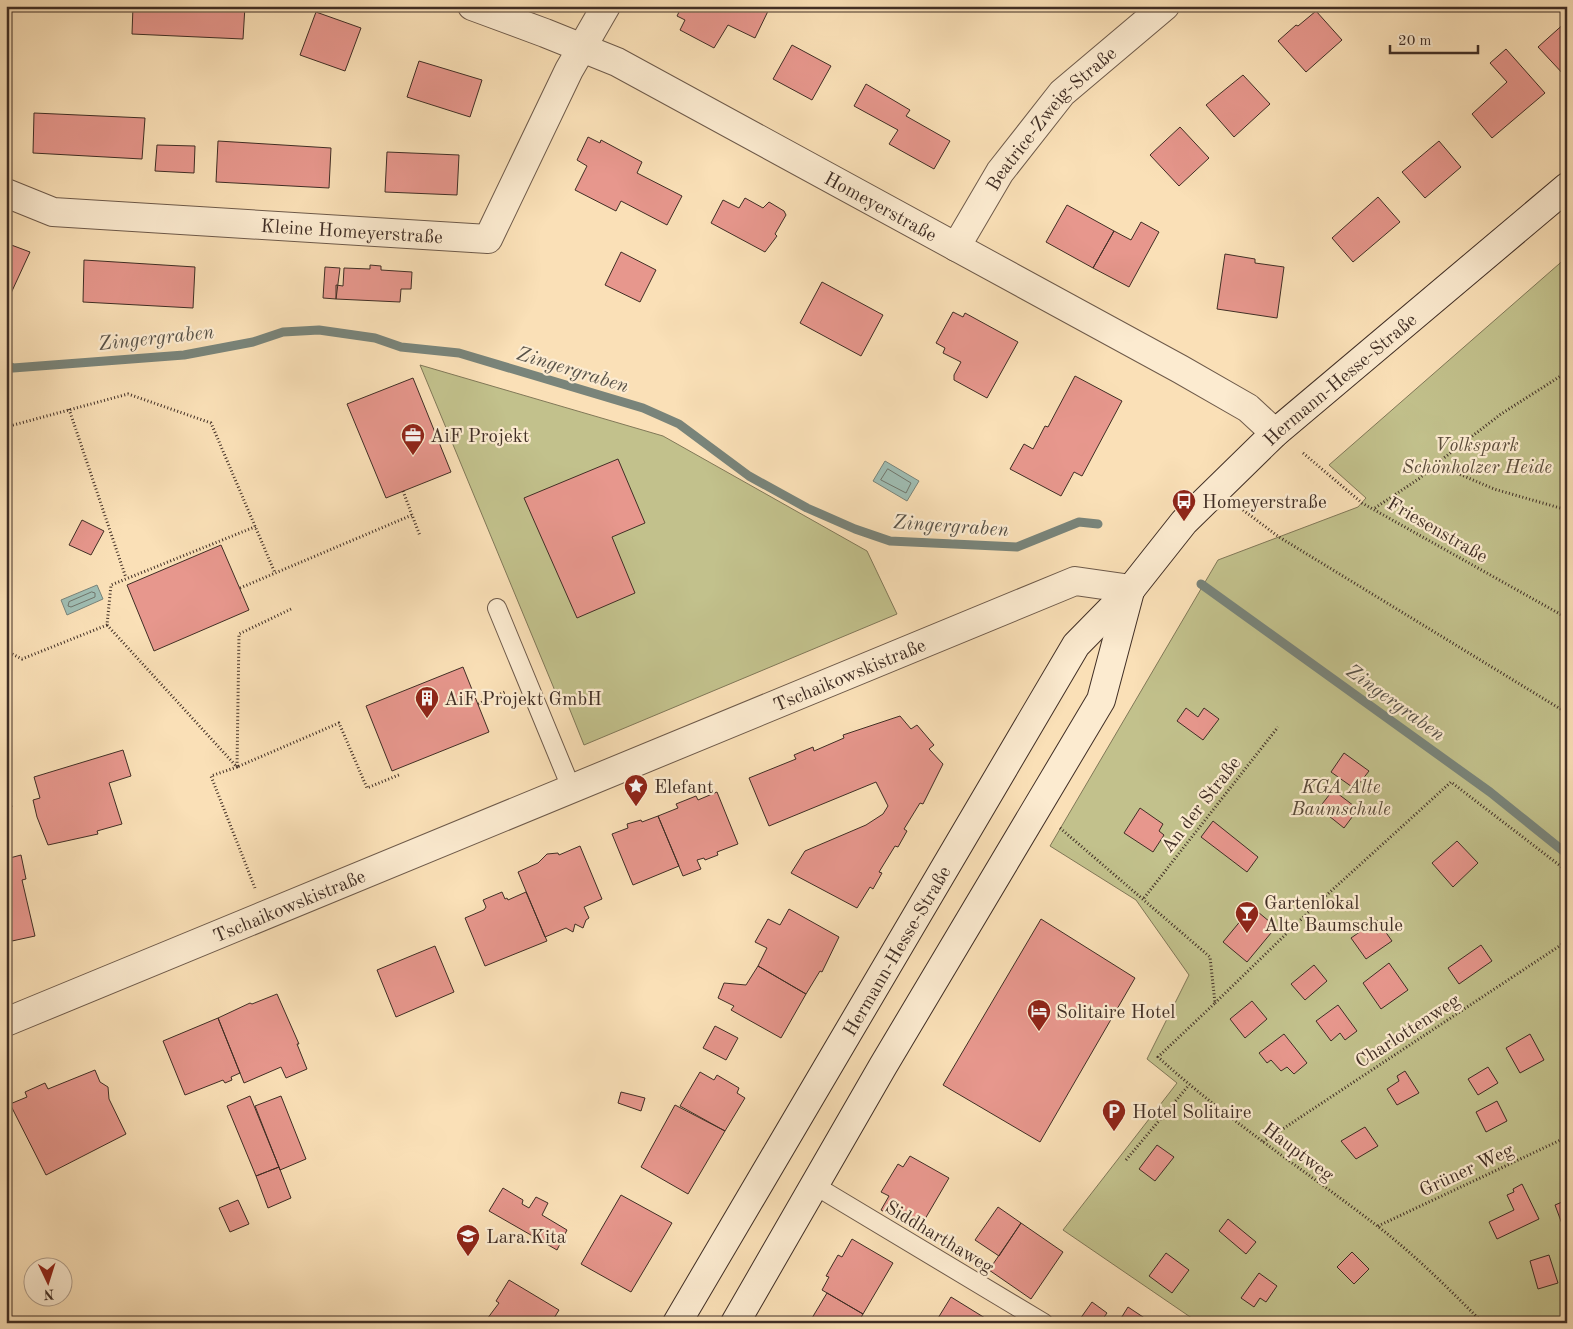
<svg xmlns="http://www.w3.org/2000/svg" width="1573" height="1329" font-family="'Old Standard TT',serif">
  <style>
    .green { fill: #c2c18c; stroke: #817858 }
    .water { fill: #9fbdb3; stroke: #79847a }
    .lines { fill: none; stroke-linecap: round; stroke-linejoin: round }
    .shore { stroke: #70766c; stroke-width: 1 }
    .stream { stroke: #79847a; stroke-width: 9 }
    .building { fill: #e7978d; stroke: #402e25 }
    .service-casing { stroke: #6e5a4a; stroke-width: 20 }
    .minor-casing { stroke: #6e5a4a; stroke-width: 30 }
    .secondary-casing { stroke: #402e25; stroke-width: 30 }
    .path { stroke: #402e25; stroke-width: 3; stroke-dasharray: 1 2.5; stroke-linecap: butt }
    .service { stroke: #fcebd0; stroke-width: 18 }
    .minor { stroke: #fcebd0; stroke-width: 28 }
    .secondary { stroke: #fcebd0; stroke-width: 28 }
    .labels { text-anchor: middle; stroke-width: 4.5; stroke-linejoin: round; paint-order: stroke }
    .street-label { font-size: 19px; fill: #402e25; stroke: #fcebd0 }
    .poi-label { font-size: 19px; fill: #402e25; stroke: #fcebd0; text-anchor: start }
    .park-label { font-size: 19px; font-style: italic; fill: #5a4b3a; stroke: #fcebd0 }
    .water-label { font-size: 20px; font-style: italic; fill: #585248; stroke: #fcebd0 }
  </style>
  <rect width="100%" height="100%" fill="#fae0b7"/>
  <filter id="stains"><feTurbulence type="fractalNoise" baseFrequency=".004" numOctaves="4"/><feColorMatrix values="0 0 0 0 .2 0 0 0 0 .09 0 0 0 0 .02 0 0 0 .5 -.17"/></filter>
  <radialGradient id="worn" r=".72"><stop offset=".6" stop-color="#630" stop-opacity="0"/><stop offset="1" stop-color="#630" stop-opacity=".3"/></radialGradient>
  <path class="green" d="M1567,257V1323H1199L1063,1230L1177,1083L1147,1059L1189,975L1136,900L1050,846L1218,560L1358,507L1366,498L1329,465Z
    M420,365L663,436L867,551L897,614L584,745L566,700L560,703Z"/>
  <path class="water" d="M885,461L919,481L907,501L873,481Z
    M97,585L103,599L67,615L61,600Z"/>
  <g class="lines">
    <path class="shore" d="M888,469L911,483L906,493L881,480Z
      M92,592L95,593V597L71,607L68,606L69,602Z"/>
    <path class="stream" d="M6,365L13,368L184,355L253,342L283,332L319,330L375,338L401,347L459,353L643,408L679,424L749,476L807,508L855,529L890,541L1017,547L1079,522L1098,524
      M1201,584L1490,792L1567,854"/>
  </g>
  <path class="building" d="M133,6H245L243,39L132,34Z
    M682,6H768L770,7L755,38L728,25L714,48L680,30L685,20L677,16Z
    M1316,11L1342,40L1306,72L1278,41L1296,25L1298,26Z
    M316,12L361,28L345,71L300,55Z
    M1567,21V74L1565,76L1538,47Z
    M792,45L831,66L812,100L773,79Z
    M1506,49L1545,93L1492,138L1472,114L1507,82L1490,63Z
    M419,61L482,80L470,117L407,97Z
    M1243,75L1270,104L1234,137L1206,105Z
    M866,84L910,110L906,116L950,141L934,169L889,144L898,130L854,106Z
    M34,113L145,118L142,159L33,153Z
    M1180,127L1209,158L1179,186L1150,155Z
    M588,137L600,143L601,140L642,162L637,173L682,196L667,225L621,201L616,211L575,190L587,166L577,160Z
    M218,141L331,148L329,188L216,182Z
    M1439,141L1461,167L1425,198L1402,172Z
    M157,145L195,146L194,173L155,171Z
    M387,152L459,155L457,195L385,192Z
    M1378,197L1400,222L1353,262L1332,238Z
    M745,198L763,208L769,202L784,211L786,215L775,234L777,236L765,252L711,223L723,200L739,208Z
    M1067,205L1114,231L1093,268L1046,242Z
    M1141,222L1159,232L1129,287L1093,268L1114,231L1131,240Z
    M6,243L30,252L6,304Z
    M621,252L656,270L640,302L605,285Z
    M1225,254L1255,259V263L1284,267L1277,318L1217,309Z
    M84,260L195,267L193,308L83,302Z
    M370,265L381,266V270L412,272L411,289H401L400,302L336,299V285L343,286L344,268L370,269Z
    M325,267L340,268L336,299L323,298Z
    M822,282L883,315L861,356L800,323Z
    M953,312L963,317L965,313L1018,342L987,398L954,380V375L961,362L943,353L945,348L936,343Z
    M1075,376L1122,401L1082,476L1074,472L1061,496L1010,469L1024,444L1033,449L1045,426L1048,427Z
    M413,378L451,472L386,498L347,404Z
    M618,459L645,523L612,537L635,593L577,618L524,498Z
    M82,520L104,531L91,555L69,545Z
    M221,545L249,610L154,651L127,585Z
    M463,667L489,732L392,771L366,706Z
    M1186,708L1198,717L1204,708L1219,719L1203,740L1177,721Z
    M900,716L911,729L917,725L934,745L929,749L943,764L923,804L920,803L904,829L907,831L898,847L895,846L879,872L882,873L873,889L870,887L857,908L791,873L805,851L866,825L883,814L888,806L876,782L769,826L749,778L796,759L794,755L813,747L814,751L844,738L843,735Z
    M123,750L131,776L109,783L122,824L97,831L98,834L48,845L37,817L33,800L40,798L34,777Z
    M1344,753L1369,771L1355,789L1331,772Z
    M6,780L12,807L6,808Z
    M1333,790L1358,809L1344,828L1319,808Z
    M717,792L738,844L717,852L718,855L705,860L704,858L697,860L701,869L683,876L658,816L678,808L676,804L696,796L698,800Z
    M1140,808L1163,824L1159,831L1164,835L1153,852L1124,833Z
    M658,816L679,866L633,885L612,834L628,828L627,824L641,820L642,822Z
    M1213,821L1258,857L1247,872L1201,837Z
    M1457,841L1478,863L1453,887L1432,863Z
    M580,846L602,899L584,907L589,918L586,920L583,928L575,924L573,932L566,928L545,937L518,872L538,863L547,854L558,853L559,855Z
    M21,855L26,879L22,880L35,936L12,941L6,916V859Z
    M502,892L505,899L507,898L508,900L526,892L547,941L485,966L465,918L484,910L486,907L483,900Z
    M1252,907L1276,927L1247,962L1223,942Z
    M789,909L839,937L822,972L820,971L806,994L758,966L767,948L755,942L768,919L780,925Z
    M1041,919L1135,978L1040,1142L943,1085Z
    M1377,920L1392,941L1366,959L1351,938Z
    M1481,945L1492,961L1459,984L1448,968Z
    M435,946L454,992L396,1017L377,970Z
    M1389,963L1408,990L1381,1009L1363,983Z
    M1314,965L1327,981L1305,1000L1291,984Z
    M758,966L806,994L781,1038L731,1010L734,1006L718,998L724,983L746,985Z
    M277,994L299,1044H297L307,1069L286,1078L281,1067L244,1083L218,1018L250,1003L252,1004Z
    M1252,1001L1267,1019L1245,1038L1230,1019Z
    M1338,1005L1357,1031L1345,1040L1340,1033L1331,1041L1316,1021Z
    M218,1018L240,1073L231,1077L232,1080L225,1083L223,1080L185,1095L163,1041Z
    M715,1026L738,1038L726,1060L703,1048Z
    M1284,1034L1307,1063L1294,1074L1287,1067L1281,1071L1271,1060L1267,1063L1259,1053Z
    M1530,1034L1544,1060L1520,1073L1506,1048Z
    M1488,1067L1498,1083L1478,1095L1468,1079Z
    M95,1070L100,1082L108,1087L109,1099L126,1134L46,1175L10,1104L27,1097L25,1092L45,1083L48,1089Z
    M1405,1071L1419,1093L1397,1105L1387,1089L1399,1081L1397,1076Z
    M700,1072L714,1080L717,1075L739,1088L737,1093L745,1098L725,1131L680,1106Z
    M621,1092L645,1098L641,1111L618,1103Z
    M250,1096L279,1167L256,1176L227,1106Z
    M281,1096L306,1159L280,1170L255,1106Z
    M1497,1101L1507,1121L1486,1132L1476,1112Z
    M675,1105L725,1131L688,1194L641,1167Z
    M1365,1127L1378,1146L1356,1159L1341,1141Z
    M1157,1145L1174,1157L1155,1181L1139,1169Z
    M910,1156L949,1178L918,1231L881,1210L889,1196L881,1192L898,1164L903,1167Z
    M279,1167L291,1198L268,1208L256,1176Z
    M1522,1184L1539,1219L1497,1239L1489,1222L1514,1210L1507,1195L1514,1192L1513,1189Z
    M503,1188L523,1200L522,1204L529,1208L536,1197L548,1203L542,1215L567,1230L557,1250L489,1211Z
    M621,1195L672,1223L631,1292L581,1264Z
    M238,1200L249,1224L230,1232L219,1208Z
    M1567,1200V1232H1565L1555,1205Z
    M998,1207L1021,1223L999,1256L975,1240Z
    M1228,1219L1256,1242L1246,1254L1219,1231Z
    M1021,1223L1063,1252L1031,1299L989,1270Z
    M852,1239L893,1263L863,1314L822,1290L829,1277L826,1276L838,1255L842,1257Z
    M1352,1252L1369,1269L1354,1284L1337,1267Z
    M1166,1253L1189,1270L1172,1293L1149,1276Z
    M1549,1255L1558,1283L1538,1289L1530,1261Z
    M1259,1273L1277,1286L1266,1302L1260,1298L1254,1307L1241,1298Z
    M509,1280L559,1310L551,1323H484L499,1303L496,1301Z
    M827,1293L863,1314L858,1323H809Z
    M951,1297L985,1318L982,1323H935Z
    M1092,1302L1107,1313L1100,1323H1085L1080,1319Z
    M1128,1307L1152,1323H1118Z"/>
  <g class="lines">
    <g class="service-casing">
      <path id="service" d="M497,608L572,790
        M814,1185L1044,1323"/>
    </g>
    <g class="minor-casing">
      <g id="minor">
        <path id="s1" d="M472,6L545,33L617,62L1180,369L1248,408L1275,433"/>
        <path id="s2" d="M6,193L53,212L488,239L569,70L606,6"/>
        <path id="s3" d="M956,247L1000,172L1062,93L1165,6"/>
        <path id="s4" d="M6,1022L1075,581L1131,589"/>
      </g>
    </g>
    <g class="secondary-casing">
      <g id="secondary">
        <path id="s5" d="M677,1323L1076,645L1131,589L1184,522L1275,433L1567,187"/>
        <path d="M735,1323L883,1066L1101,700L1130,591"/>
      </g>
    </g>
    <path class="path" d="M69,409L126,578
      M6,427L128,394L211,423L275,573
      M1303,453L1362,503L1567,618
      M1436,464L1501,414L1567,372
      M403,491L412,515
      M1375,508L1420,478L1436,464L1494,489L1567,510
      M1243,510L1279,537L1567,713
      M240,588L412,515L420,536
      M291,609L239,634L237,767L339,723L367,788L401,774
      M107,625L237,767L211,776L255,888
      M6,651L22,659L107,625L111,585L257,526
      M478,704L505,692
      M1060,828L1210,957L1215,1003L1158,1057C1226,1119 1303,1169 1376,1225C1414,1254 1449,1289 1483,1323
      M1144,898L1278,727
      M1215,1003L1319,902L1451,782L1567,871
      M1263,1142L1567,941
      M1126,1160L1189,1085
      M1378,1226L1567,1137"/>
    <use href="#service" class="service"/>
    <use href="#minor" class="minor"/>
    <use href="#secondary" class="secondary"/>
  </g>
  <defs>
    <g id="office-pin" transform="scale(1.25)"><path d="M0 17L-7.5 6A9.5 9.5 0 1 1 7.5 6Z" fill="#8f2418" stroke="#fcebd0"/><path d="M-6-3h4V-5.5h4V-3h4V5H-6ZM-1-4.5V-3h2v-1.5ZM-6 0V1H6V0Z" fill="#fff"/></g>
    <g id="bus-pin" transform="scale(1.25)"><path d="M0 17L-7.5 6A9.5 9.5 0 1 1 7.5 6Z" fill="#8f2418" stroke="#fcebd0"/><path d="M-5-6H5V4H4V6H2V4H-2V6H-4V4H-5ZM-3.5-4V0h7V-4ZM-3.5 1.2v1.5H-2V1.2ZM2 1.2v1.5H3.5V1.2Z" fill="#fff"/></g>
    <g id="building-pin" transform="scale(1.25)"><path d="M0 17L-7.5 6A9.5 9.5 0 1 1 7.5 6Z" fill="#8f2418" stroke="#fcebd0"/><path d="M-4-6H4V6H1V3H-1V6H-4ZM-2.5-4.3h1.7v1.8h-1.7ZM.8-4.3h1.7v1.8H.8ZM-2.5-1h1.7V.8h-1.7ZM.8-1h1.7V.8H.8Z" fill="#fff"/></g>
    <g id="sight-pin" transform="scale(1.25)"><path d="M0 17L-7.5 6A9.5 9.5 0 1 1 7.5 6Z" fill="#8f2418" stroke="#fcebd0"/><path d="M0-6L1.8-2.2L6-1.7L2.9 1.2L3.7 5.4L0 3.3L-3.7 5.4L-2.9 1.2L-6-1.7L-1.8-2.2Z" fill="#fff"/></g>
    <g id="bar-pin" transform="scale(1.25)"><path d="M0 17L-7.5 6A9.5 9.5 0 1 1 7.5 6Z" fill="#8f2418" stroke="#fcebd0"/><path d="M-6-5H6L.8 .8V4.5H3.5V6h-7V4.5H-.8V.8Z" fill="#fff"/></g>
    <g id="hotel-pin" transform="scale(1.25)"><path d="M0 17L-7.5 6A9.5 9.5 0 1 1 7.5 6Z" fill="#8f2418" stroke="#fcebd0"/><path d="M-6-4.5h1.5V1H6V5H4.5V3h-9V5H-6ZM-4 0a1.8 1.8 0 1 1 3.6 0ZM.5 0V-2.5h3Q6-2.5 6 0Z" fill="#fff"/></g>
    <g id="parking-pin" transform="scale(1.25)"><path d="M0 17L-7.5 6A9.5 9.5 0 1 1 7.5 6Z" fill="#8f2418" stroke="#fcebd0"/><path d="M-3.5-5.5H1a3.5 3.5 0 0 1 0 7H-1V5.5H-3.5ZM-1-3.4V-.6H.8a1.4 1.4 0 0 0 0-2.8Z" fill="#fff"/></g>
    <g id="school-pin" transform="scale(1.25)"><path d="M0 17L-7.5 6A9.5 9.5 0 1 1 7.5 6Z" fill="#8f2418" stroke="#fcebd0"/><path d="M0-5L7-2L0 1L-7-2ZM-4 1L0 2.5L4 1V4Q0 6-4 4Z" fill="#fff"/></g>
  </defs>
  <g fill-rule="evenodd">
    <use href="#office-pin" x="413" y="435"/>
    <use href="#bus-pin" x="1184" y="501"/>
    <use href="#building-pin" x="427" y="698"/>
    <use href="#sight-pin" x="636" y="786"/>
    <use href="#bar-pin" x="1247" y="913"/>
    <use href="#hotel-pin" x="1039" y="1011"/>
    <use href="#parking-pin" x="1114" y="1111"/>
    <use href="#school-pin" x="468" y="1236"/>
  </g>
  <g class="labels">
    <g class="street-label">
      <text dy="7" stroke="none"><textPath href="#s3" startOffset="161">Beatrice-Zweig-Straße</textPath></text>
      <text dy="7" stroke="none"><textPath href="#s1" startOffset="456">Homeyerstraße</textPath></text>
      <text dy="7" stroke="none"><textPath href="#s2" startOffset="350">Kleine Homeyerstraße</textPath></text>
      <text dy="7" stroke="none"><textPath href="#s5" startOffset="1162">Hermann-Hesse-Straße</textPath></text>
      <text transform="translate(1438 529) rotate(30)" y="7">Friesenstraße</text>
      <text dy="7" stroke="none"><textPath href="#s4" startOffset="912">Tschaikowskistraße</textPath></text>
      <text transform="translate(1200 804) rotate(-52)" y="7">An der Straße</text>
      <text dy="7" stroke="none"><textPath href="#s4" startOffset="306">Tschaikowskistraße</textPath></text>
      <text dy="7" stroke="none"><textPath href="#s5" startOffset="432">Hermann-Hesse-Straße</textPath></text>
      <text transform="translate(1407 1030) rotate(-33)" y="7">Charlottenweg</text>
      <text transform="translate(1299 1151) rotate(37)" y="7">Hauptweg</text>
      <text transform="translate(1466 1169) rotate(-25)" y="7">Grüner Weg</text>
      <text transform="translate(940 1236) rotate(31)" y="7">Siddharthaweg</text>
    </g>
    <g class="poi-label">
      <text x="430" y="442">AiF Projekt</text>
      <text x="1202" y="508">Homeyerstraße</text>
      <text x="444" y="705">AiF Projekt GmbH</text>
      <text x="654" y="793">Elefant</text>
      <text x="1264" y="909">Gartenlokal<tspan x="1264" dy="22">Alte Baumschule</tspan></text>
      <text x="1056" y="1018">Solitaire Hotel</text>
      <text x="1132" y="1118">Hotel Solitaire</text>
      <text x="486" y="1243">Lara.Kita</text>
    </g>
    <g class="park-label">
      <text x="1477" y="451">Volkspark<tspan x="1477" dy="22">Schönholzer Heide</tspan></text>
      <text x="1341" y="793">KGA Alte<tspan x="1341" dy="22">Baumschule</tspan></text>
    </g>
    <g class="water-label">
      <text transform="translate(156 337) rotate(-6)" y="7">Zingergraben</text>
      <text transform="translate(573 369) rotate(17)" y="7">Zingergraben</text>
      <text transform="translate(951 525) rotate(4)" y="7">Zingergraben</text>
      <text transform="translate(1396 702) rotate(36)" y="7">Zingergraben</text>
    </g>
  </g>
  <rect width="1573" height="1329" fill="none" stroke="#fae0b7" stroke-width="25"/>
  <rect x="8" y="8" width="1558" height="1314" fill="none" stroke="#402e25" stroke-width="2.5"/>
  <rect x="12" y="12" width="1548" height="1304" fill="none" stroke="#402e25"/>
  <g transform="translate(48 1282) rotate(176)"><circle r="24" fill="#fcebd0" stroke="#b19f8c"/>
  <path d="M0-4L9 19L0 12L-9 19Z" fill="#8f2418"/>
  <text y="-8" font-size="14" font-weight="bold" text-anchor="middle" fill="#402e25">N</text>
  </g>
  <path d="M1390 45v8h88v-8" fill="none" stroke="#402e25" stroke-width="2.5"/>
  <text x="1398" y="45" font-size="15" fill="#402e25" stroke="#fcebd0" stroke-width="4" paint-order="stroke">20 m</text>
  <rect width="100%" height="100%" filter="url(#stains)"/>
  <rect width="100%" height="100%" fill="url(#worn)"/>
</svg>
